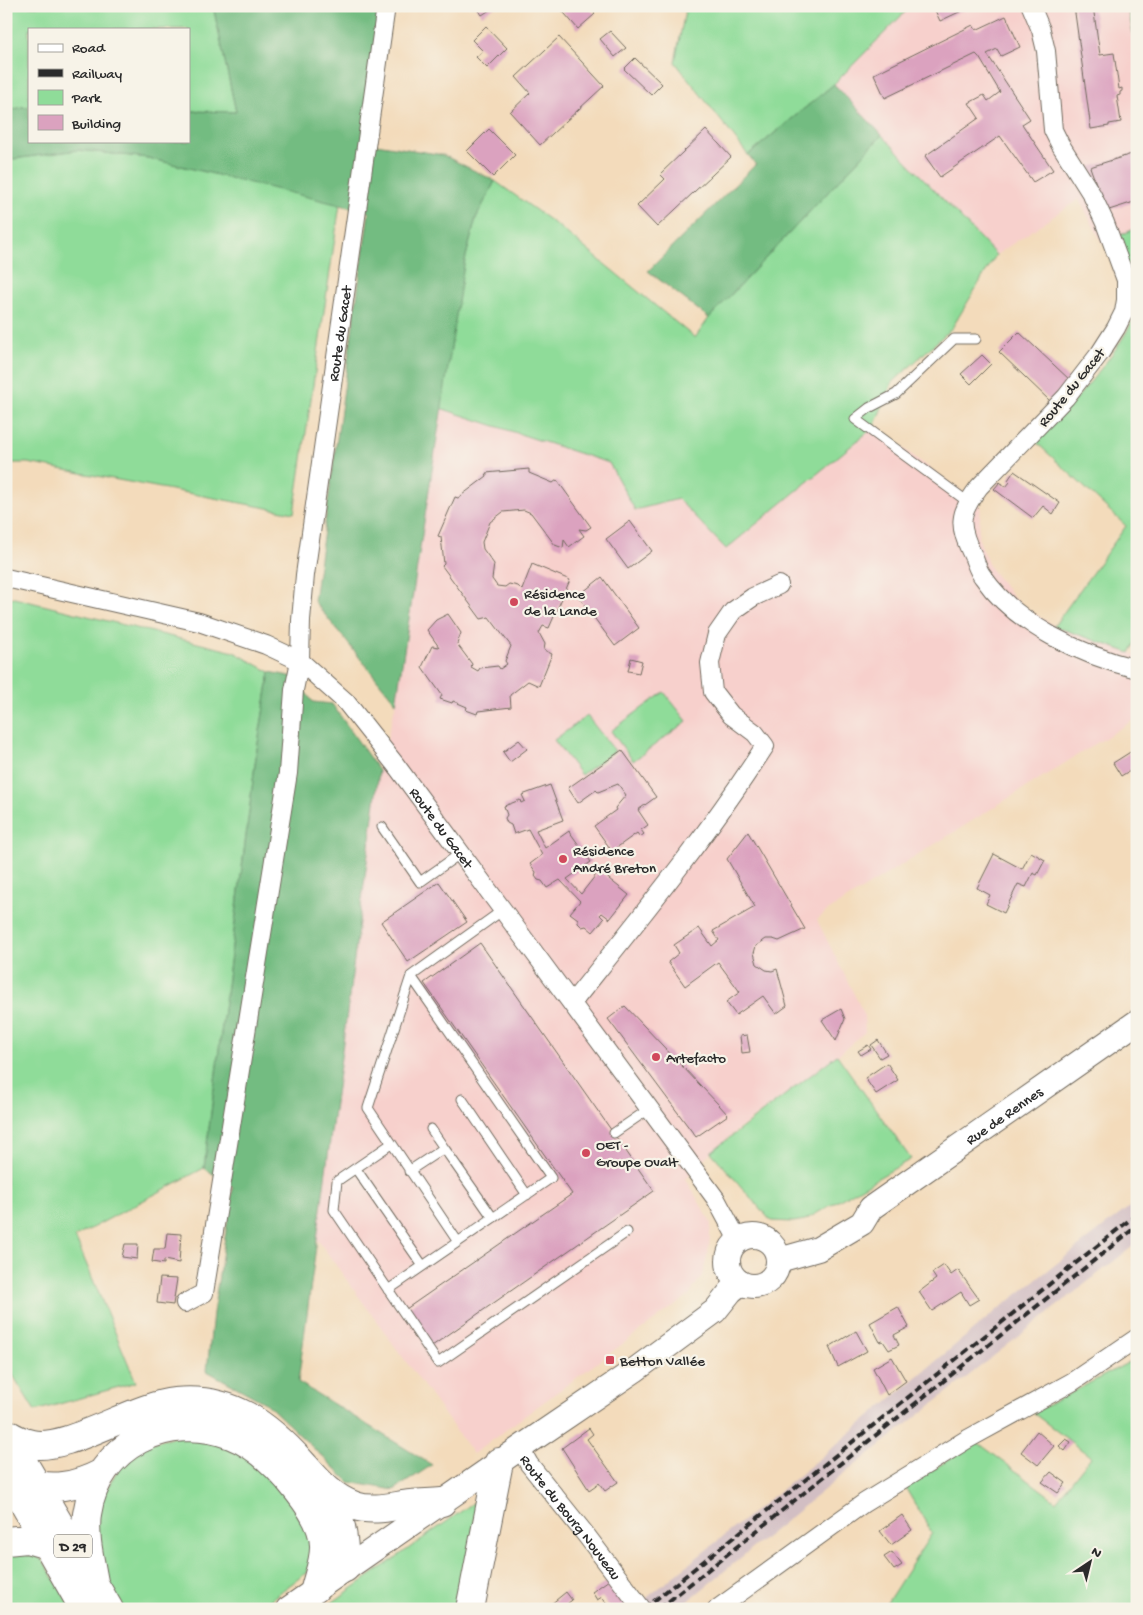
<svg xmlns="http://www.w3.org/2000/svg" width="1143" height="1615" font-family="'Gochi Hand',sans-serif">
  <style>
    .built { fill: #f7d0cc }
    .industrial { fill: #d2bec3 }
    .green { fill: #8fdc99; stroke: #5d8462 }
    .forest { fill: #73bc81; stroke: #4f7456 }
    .building { fill: #dba2bf }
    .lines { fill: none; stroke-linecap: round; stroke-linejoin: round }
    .lane-casing { stroke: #71695d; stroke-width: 11 }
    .street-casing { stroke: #71695d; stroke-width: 20 }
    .secondary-casing { stroke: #71695d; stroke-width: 26 }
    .primary-casing { stroke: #71695d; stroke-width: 30 }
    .lane { stroke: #fff; stroke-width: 9 }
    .street { stroke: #fff; stroke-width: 18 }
    .secondary { stroke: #fff; stroke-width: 24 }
    .primary { stroke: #fff; stroke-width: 28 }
    .rail { stroke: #2b2b2b; stroke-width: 4; stroke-dasharray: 8 4; stroke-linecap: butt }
    .poi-dot { fill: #d1495b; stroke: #f7f3e8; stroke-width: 2 }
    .labels { text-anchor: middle; stroke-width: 4.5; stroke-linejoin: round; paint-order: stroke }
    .shield { fill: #f7f3e8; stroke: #686764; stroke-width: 1 }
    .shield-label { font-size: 14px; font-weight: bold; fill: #2b2b2b }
    .street-label { font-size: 15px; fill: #2b2b2b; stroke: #f7f3e8 }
    .poi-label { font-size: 15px; fill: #2b2b2b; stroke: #f7f3e8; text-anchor: start }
  </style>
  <rect width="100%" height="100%" fill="#f7f3e8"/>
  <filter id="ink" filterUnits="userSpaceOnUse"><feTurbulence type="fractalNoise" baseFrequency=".02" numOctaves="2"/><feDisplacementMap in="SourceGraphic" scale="10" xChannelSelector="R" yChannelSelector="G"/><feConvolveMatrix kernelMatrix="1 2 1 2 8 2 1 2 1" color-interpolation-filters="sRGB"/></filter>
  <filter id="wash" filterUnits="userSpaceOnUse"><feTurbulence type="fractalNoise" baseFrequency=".0096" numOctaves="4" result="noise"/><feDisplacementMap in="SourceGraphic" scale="20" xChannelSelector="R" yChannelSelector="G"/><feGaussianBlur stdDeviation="1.12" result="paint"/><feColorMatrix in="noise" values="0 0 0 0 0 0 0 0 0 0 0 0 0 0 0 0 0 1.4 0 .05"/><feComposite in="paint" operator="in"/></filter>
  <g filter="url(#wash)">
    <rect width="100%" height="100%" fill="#f3dbbb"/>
    <path class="built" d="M911,6H1128L1137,57V228L1103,244L1079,199L996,255L834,84Z
      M440,408L609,463L635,510L678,499L726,549L874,427L981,506L978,537L990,568L1020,605L1054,626L1137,655V718L826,912L817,920L864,1014L865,1032L825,1066L740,1128L711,1152L686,1179L711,1223L709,1247L703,1274L689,1295L473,1454L317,1239L379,771L396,703Z"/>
    <path class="industrial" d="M1137,1201V1243L825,1489L678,1609H633L808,1468L996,1311Z"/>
    <path class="green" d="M6,6H213L236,112L189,111V29H29V107H22L6,111Z
      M686,6H911L834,84L748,155L675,62Z
      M1128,6H1137V57Z
      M882,135L996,255L952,328L892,383L874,427L726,549L678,499L635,510L609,463L440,408L464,264L476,218L495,181L558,226L695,338L709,318Z
      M78,150L148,158L340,204L294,513L28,463H6V160Z
      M1137,228V639L1130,653L1054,626L1126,526L1036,442C1059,419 1135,337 1136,307C1136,283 1124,259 1116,237Z
      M6,596L234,652L270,672L257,749L204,1168L75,1237L136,1382L35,1411L6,1364Z
      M664,692L687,721L633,761L611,731Z
      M587,716L615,751L581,775L554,740Z
      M837,1055L911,1159L805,1220L793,1222L771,1221L711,1152Z
      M1137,1358V1609H883L932,1533L905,1487L977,1442L1056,1501L1091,1457L1033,1413Z
      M183,1434L221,1439L253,1459L288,1494L317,1548L306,1573L258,1609H119L100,1565L93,1531L103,1495L120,1466L148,1444Z
      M478,1501L460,1609H323L473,1503Z
      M29,1552L43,1560L72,1609H6V1553Z"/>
    <path class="forest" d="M213,6H382L364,142L443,155L495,181L476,218L464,264L396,703L314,601L369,212L148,158L78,150L6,160V111L22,107H29V141H189V111L236,112Z
      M834,84L882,135L709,318L648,271L756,164L748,155Z
      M270,672L294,677L313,702L332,704L379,771L298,1382L432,1465L394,1490L349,1482L267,1404L207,1371L213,1313L233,1187L204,1168L257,749Z"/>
    <g id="blocks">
      <path class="building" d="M476,6H496L482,15Z
        M558,6H588L595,14L578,29Z
        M933,6H972L940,21Z
        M1074,6H1093L1100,55L1114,53L1119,89L1122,88V91L1120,92V95L1117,96L1121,122L1109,124V126L1091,129Z
        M1006,16L1020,47L1001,56L997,49L987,54L1030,119L1022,124L1053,170L1033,182L1000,136L940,177L925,156L979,118L969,103L984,95L988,101L1000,92L979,57L976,54L885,98L874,74L973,25L976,30Z
        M486,26L507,48L487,68L476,57L483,51L472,40Z
        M610,31L626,48L615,57L600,39Z
        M559,37L604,86L540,145L510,112L530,93L516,77Z
        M635,58L662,84L651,95L624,69Z
        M489,129L515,155L493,177L467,151Z
        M706,130L731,157L657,227L637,206L665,179L660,174Z
        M1135,153L1137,201L1106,211L1090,167Z
        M1019,332L1071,381L1051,402L999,352Z
        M982,355L991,364L971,384L961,374Z
        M529,469V473L553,483L557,480L591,527L586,530L579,529L584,536L569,547L564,540L563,548L555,545L531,513L524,510L503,512L490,522L482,542L483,549L494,564L492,579L497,586L505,587L509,584L518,586L522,590L532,564L570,580L549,628L543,626L539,633L545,644L544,650L552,654L539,686L528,681L510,695L511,707L478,711L477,714L466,710L467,707L453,701L452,703L440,699L442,695L422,667L432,646L439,647L427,630L436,620L448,614L461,633L457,644L472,664L471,667L478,671L480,668L498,666L500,669L507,664L505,661L511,646L489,617L481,619L442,566L444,564L441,537L438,536L455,497L458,498L487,476L486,473Z
        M1014,471L1060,503L1053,514L1043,506L1033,518L994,489L1000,482L1006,487L1010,482L1008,480Z
        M630,521L652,551L628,569L606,539Z
        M602,577L639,628L615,646L578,596Z
        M631,658L642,661L639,673L628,671Z
        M519,740L527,749L510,762L503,752Z
        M1135,749L1137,752V766L1121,776L1113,763Z
        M622,750L656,797L638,810L648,825L641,830L644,834L640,837L637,833L612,851L594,826L616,810L615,808L626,795L618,784L598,792L596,790L578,803L568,788Z
        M550,785L563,820L536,830L545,848L569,831L591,862L567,879L581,894L599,871L629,895L610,919L602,913L600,915L604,919L593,932L586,926L582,927L578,923V919L570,913L580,901L560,880L547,888L542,881L538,880L535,876L536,872L530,864L542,855L528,829L514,834L511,825L507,823L505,818L507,815L504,806L520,800L521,803L525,801L522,795Z
        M748,832L805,929L779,941L773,939H766L756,946L754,953L757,964L766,970L772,971L777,969L787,1006L776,1014L763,996L736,1015L726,1002L740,992L718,962L685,986L668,962L679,953L674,945L699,928L712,946L719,940L713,931L755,907L727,859Z
        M1031,852L1045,860L1037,875L1033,873L1026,887L1018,884L1004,913L986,904L990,895L977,888L994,854L1022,869Z
        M439,882L467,922L408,962L381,922Z
        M480,943L654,1191L432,1346L406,1309L572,1194L424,983Z
        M625,1006L719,1105L728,1115L696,1137L608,1019Z
        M841,1009L845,1019L836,1041L822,1020Z
        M747,1035L750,1052L742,1053L740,1036Z
        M878,1040L887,1054L880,1058L871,1045Z
        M868,1045L871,1049L861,1055L858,1051Z
        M887,1063L898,1080L876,1094L865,1078Z
        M167,1233L181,1234L179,1263L164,1260V1264L152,1262L154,1249H165Z
        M125,1244H138L137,1259L122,1257Z
        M944,1265L951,1275L958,1270L979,1299L969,1305L961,1292L932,1311L919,1292L936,1279L932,1273Z
        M160,1278L177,1279L173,1305L157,1303Z
        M898,1307L909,1327L894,1335L899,1345L889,1350L883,1341L880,1342L870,1323Z
        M856,1331L867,1351L838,1367L829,1347Z
        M892,1357L906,1381L887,1395L873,1368Z
        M589,1428L593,1434L587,1439L618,1482L605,1491L599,1483L589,1490L562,1448Z
        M1037,1431L1054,1446L1038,1465L1021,1452Z
        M1066,1439L1071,1442L1065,1451L1059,1446Z
        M1051,1472L1066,1483L1058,1493L1042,1482Z
        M902,1515L912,1530L891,1545L880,1531Z
        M892,1552L902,1565L894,1570L884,1557Z
        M609,1580L628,1605L623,1609H610L602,1597L597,1600L592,1592Z
        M566,1592L572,1600L561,1609H545Z"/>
    </g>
  </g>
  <g filter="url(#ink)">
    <use href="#blocks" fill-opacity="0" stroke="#71695d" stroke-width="1"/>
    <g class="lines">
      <g class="lane-casing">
        <path id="lane" d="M968,502L855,419L869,408L896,394L954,339H976
          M382,827L420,882L461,853
          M411,976L368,1108L458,1242
          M462,1099L527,1195
          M431,1129L444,1148
          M614,1133L649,1109
          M391,1144L337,1181L334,1210L438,1363L627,1232
          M356,1169L423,1266
          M409,1171L444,1148L493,1218
          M388,1290L551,1178L411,976L503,910"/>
      </g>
      <g class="street-casing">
        <g id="street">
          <path d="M1031,6L1041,30L1046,51L1053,130L1060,144L1092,195L1105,223L1126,280V300L1124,312L1116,328L1100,353L1066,397L979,487C958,515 958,525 973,556C976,563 978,571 983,577C1016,625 1081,655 1137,669"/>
          <path id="s1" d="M6,578L199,622L266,645L300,661L346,702L395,764L716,1199L738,1240"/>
          <path d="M572,1003C639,919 707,836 765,746L755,733L731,715L713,692L710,663L717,634L733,611L753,597L779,585"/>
          <path id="s2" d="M185,1303L204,1293L288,773L294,690L300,661L301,620L305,575L386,6"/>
          <path id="s3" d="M520,1448L529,1464L586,1535L642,1609"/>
          <path d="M717,1609L864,1503L966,1440L1072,1382L1137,1338"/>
        </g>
      </g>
      <g class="secondary-casing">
        <g id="secondary">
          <circle cx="753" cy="1261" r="25"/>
          <path id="s4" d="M779,1260L818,1249L862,1223L871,1208L1137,1022"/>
          <path d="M288,1609L520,1448L635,1370L715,1311L731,1291L741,1283"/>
        </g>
      </g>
      <g class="primary-casing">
        <path id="primary" d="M6,1433C14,1438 22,1442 31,1444C67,1452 133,1406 175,1402C231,1396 268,1425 303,1464C318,1481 332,1498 355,1506C374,1512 393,1506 411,1504C421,1503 432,1503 442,1502
          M6,1433L109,1609
          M6,1472L84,1609
          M24,1478C47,1494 79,1485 102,1473
          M326,1489C342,1521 344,1533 345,1568
          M6,1541L27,1539L48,1545
          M94,1582C90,1559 84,1537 87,1514C97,1444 169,1411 231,1435C257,1445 281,1469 298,1491C310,1506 325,1528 324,1548C324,1562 318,1576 315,1589
          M470,1609L499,1462"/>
      </g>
      <use href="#lane" class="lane"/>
      <use href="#street" class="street"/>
      <use href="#secondary" class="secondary"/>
      <use href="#primary" class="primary"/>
      <path class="rail" d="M644,1609L1137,1214
        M659,1609L1137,1226"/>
    </g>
  </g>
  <g class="poi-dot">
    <circle cx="514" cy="602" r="5"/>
    <circle cx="563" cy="859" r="5"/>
    <circle cx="656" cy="1057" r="5"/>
    <circle cx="586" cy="1153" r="5"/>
    <rect x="605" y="1355" width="10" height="10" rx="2.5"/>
  </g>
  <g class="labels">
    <rect class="shield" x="54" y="1534.5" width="38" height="23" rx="4"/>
    <g class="shield-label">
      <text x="73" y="1551">D 29</text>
    </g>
    <g class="street-label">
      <text dy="5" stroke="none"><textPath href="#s2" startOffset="991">Route du Gacet</textPath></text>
      <text transform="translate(1071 387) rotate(-51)" y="5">Route du Gacet</text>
      <text dy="5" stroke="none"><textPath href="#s1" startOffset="526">Route du Gacet</textPath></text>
      <text dy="5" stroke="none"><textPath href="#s4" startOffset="271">Rue de Rennes</textPath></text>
      <text dy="5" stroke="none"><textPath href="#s3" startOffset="86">Route du Bourg Nouveau</textPath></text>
    </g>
    <g class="poi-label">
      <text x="524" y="598">Résidence<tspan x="524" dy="17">de la Lande</tspan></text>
      <text x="573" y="855">Résidence<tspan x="573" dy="17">André Breton</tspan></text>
      <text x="666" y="1062">Artefacto</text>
      <text x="596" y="1149">OET -<tspan x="596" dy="17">Groupe Ovalt</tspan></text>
      <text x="620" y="1365">Betton Vallée</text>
    </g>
  </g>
  <rect width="1143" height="1615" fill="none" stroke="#f7f3e8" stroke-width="25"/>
  <rect x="28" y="28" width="162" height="115" fill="#f7f3e8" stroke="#a5a39c"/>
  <rect x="38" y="44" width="25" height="8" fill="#ffffff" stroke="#a5a39c"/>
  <text x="72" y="52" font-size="15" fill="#2b2b2b">Road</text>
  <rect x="38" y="69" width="25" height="8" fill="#2b2b2b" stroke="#a5a39c"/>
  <text x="72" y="78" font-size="15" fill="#2b2b2b">Railway</text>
  <rect x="38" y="90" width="25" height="15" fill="#8fdc99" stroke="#a5a39c"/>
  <text x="72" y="102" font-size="15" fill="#2b2b2b">Park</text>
  <rect x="38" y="115" width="25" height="15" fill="#dba2bf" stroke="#a5a39c"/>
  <text x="72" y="128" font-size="15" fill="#2b2b2b">Building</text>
  <g transform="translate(1090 1562) rotate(35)" stroke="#f7f3e8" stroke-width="4" paint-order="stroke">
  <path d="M0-4L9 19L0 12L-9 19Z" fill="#2b2b2b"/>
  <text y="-8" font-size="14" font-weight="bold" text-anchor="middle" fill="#2b2b2b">N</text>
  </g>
</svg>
